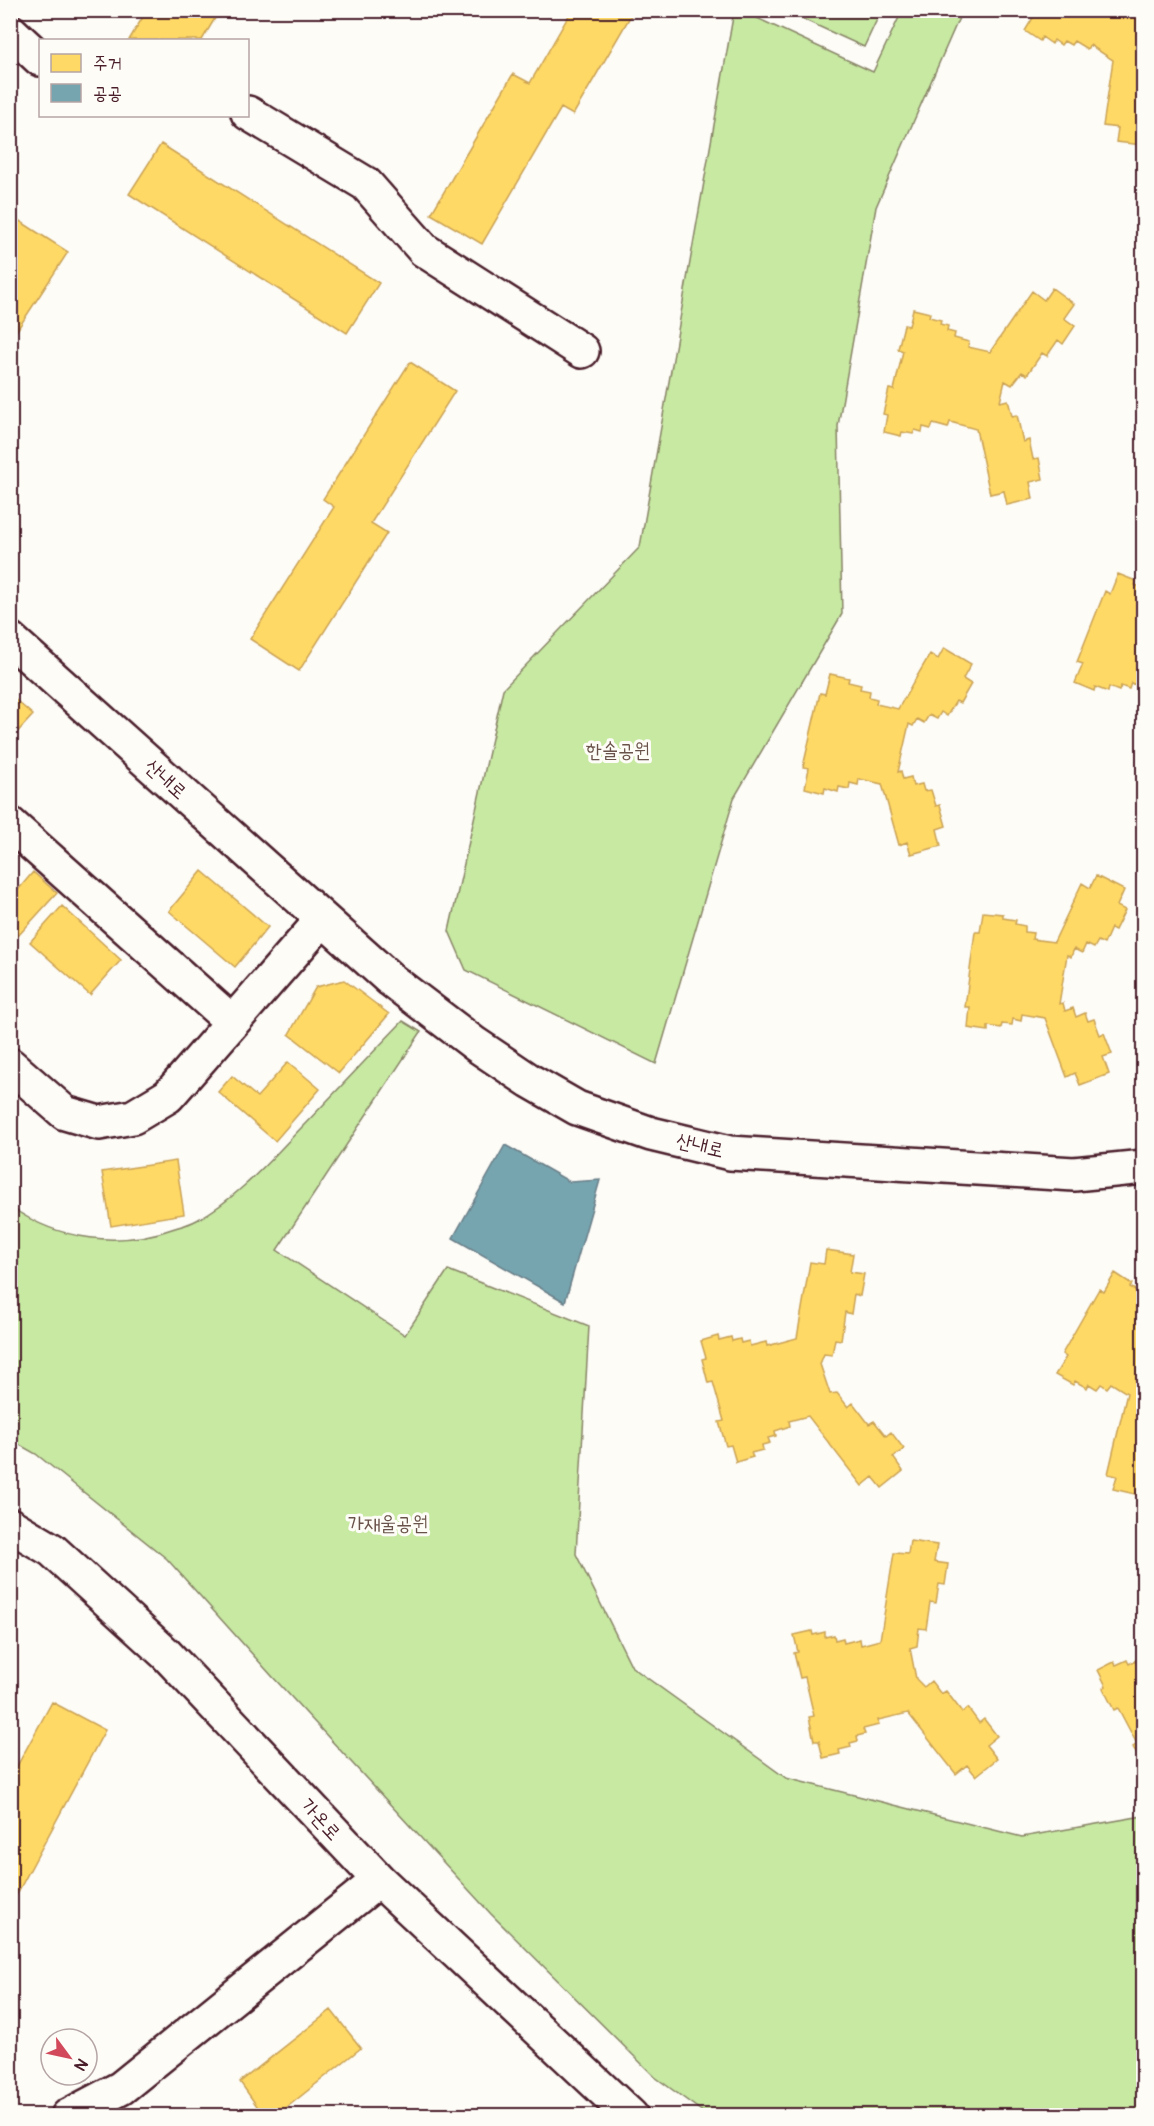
<svg xmlns="http://www.w3.org/2000/svg" width="1154" height="2126" font-family="Pangolin,'Poor Story',sans-serif">
  <style>
    .green { fill: #c7e9a2; stroke: #888466; stroke-width: 1.5 }
    .homes { fill: #ffd966; stroke: #c9a154; stroke-width: 1.5 }
    .public { fill: #76a5af; stroke: #697d87; stroke-width: 1.5 }
    .lines { fill: none; stroke-linecap: round; stroke-linejoin: round }
    .minor-casing { stroke: #4a1f2b; stroke-width: 38 }
    .minor { stroke: #fdfcf7; stroke-width: 33 }
    .labels { text-anchor: middle; stroke-width: 6; stroke-linejoin: round; paint-order: stroke }
    .park-label { font-size: 20px; fill: #695249; stroke: #fdfcf7 }
    .street-label { font-size: 20px; fill: #4a1f2b; stroke: #fdfcf7 }
  </style>
  <rect width="100%" height="100%" fill="#fdfcf7"/>
  <filter id="ink" filterUnits="userSpaceOnUse"><feTurbulence type="fractalNoise" baseFrequency=".0167" numOctaves="2"/><feDisplacementMap in="SourceGraphic" scale="12" xChannelSelector="R" yChannelSelector="G"/><feConvolveMatrix kernelMatrix="1 2 1 2 8 2 1 2 1" color-interpolation-filters="sRGB"/></filter>
  <g filter="url(#ink)">
    <path class="green" d="M734,11H742L873,72L902,11H962L876,207L838,426L842,614L734,798L656,1064L466,970L449,931L503,689L640,547Z
      M785,11H881L864,47Z
      M403,1021L421,1032L277,1250L405,1335L448,1270L589,1326L576,1554L632,1667L786,1778L1022,1837L1143,1816V2115H707L655,2077L491,1914L271,1675L167,1559L36,1454L11,1440V1207C59,1241 120,1248 175,1228C182,1226 190,1224 197,1220C238,1198 270,1160 302,1127C336,1092 369,1056 403,1021Z"/>
    <path class="homes" d="M147,10H220L202,40H129Z
      M572,10H634L573,115L561,108L482,244L431,214L513,74L530,83Z
      M1033,10H1144L1143,145L1116,142L1118,128L1103,126L1113,60L1090,45L1087,49L1074,41L1071,45L1064,41L1061,45L1054,40L1052,44L1042,37L1040,41L1025,31L1034,16L1030,14Z
      M161,144L379,283L347,333L129,194Z
      M15,218L68,252L10,341V225Z
      M1052,288L1074,304L1064,318L1075,326L1063,344L1058,340L1047,356L1042,353L1027,375L1022,372L1012,385L1005,381L1000,402L1008,400L1012,416L1017,415L1023,442L1029,440L1033,459L1039,458L1043,479L1030,482L1033,499L1007,505L1004,491L990,494L976,429L950,422L948,428L933,424L931,429L923,427L922,432L915,430L913,434L902,432L901,436L884,432L887,415L883,414L889,389L894,390L903,351L898,349L904,325L909,326L913,309L930,313L929,317L941,320L940,324L948,326L947,331L955,333L954,338L969,342L968,347L990,352L1032,291L1044,300Z
      M410,362L455,391L371,523L387,533L299,671L250,639L334,507L323,499Z
      M1118,574L1136,581L1135,585L1144,588V688L1131,683L1129,689L1121,686L1119,691L1109,687L1108,692L1095,687L1094,691L1075,683L1083,664L1077,662L1105,591L1110,594Z
      M944,648L971,664L963,679L971,684L960,703L956,701L947,716L941,712L937,719L929,715L924,723L917,719L913,726L909,724L898,772L901,771L903,779L911,777L913,786L922,784L924,791L931,790L936,806L940,805L946,826L937,829L941,846L911,854L907,842L899,845L882,784L859,779L858,785L850,783L849,789L839,787L838,792L825,788L824,793L805,788L809,768L803,767L820,693L825,694L830,674L849,678L848,682L861,685L860,689L870,691L869,697L877,699L876,704L898,709L930,654L938,659Z
      M10,695L33,715L10,740Z
      M202,871L268,927L235,967L169,911Z
      M33,872L57,893L18,936L10,929V886L17,891Z
      M1096,876L1124,890L1117,906L1125,910L1115,930L1111,928L1104,944L1098,941L1094,948L1086,944L1082,953L1074,949L1071,957L1067,955L1059,1004L1063,1003L1065,1011L1073,1008L1076,1017L1085,1013L1088,1021L1094,1019L1100,1035L1104,1033L1112,1054L1103,1057L1109,1074L1080,1085L1075,1073L1067,1077L1045,1018L1022,1014L1021,1021L1013,1019L1012,1025L1002,1024L1001,1028L988,1026V1031L968,1028L970,1007H965L975,932H980L983,912L1003,914V918L1016,920L1015,924L1025,926V932L1033,933L1032,939L1054,942L1082,883L1090,888Z
      M62,906L121,960L90,995L30,942Z
      M344,980L389,1014L339,1073L289,1034L316,987Z
      M288,1062L320,1089L275,1141L218,1092L232,1076L257,1097Z
      M176,1161L184,1214L111,1226L102,1172Z
      M826,1250L853,1254L850,1272L864,1274L860,1296L854,1294L851,1314L845,1312L841,1340L835,1339L832,1355L824,1354L820,1364L830,1394L837,1393L848,1407L853,1403L869,1424L874,1421L886,1436L891,1432L904,1449L893,1457L903,1471L882,1488L873,1477L862,1486L808,1416L789,1421L790,1426L775,1431L776,1436L768,1438L770,1443L762,1445L763,1450L751,1453L753,1457L736,1462L731,1445L726,1446L719,1422L724,1421L713,1382L708,1383L702,1359L706,1358L701,1341L718,1336L719,1340L731,1337L732,1341L740,1339L741,1343L749,1341L750,1346L766,1342L767,1346L797,1338L810,1262L824,1264Z
      M1115,1273L1132,1284L1130,1287L1142,1294L1139,1297L1144,1300V1496L1113,1489L1117,1476L1108,1474L1127,1393L1111,1383L1107,1388L1101,1384L1097,1389L1089,1384L1087,1388L1075,1381L1073,1385L1055,1375L1066,1357L1062,1354L1099,1289L1104,1292Z
      M910,1541L937,1545L934,1562L948,1564L945,1585L939,1584L936,1603L930,1602L926,1629L919,1628L917,1646L910,1648L916,1679L924,1687L931,1681L941,1694L946,1691L962,1712L968,1708L979,1723L984,1719L997,1736L986,1745L997,1759L976,1776L967,1765L956,1774L908,1713L878,1720L879,1725L863,1729L865,1734L857,1736L858,1741L850,1743L851,1747L839,1750L840,1754L823,1758L819,1741H814L809,1717L814,1716L805,1677L800,1678L794,1653L798,1652L794,1635L812,1631L813,1635L825,1632V1637L834,1635L835,1640L843,1638L844,1643L860,1639L861,1645L880,1640L894,1553L908,1554Z
      M1127,1660L1129,1664L1136,1660L1138,1664L1144,1662V1768L1133,1747L1137,1744L1118,1708L1114,1710L1103,1688L1106,1686L1098,1670L1114,1662L1116,1665Z
      M52,1702L105,1730L10,1907V1779Z
      M331,2010L361,2048L276,2116H264L240,2082Z"/>
    <path class="public" d="M505,1145L570,1182L600,1180L565,1302L453,1238Z"/>
    <g class="lines">
      <g class="minor-casing">
        <path id="minor" d="M10,31L40,59
          M248,113L366,184L424,250L582,351
          M10,639L391,980L475,1044L530,1081L577,1108L651,1134L730,1153L1074,1174L1144,1167
          M10,824L232,1022
          M10,1065L65,1113L99,1123L133,1117L168,1096L322,920
          M10,1525L52,1550L166,1654L379,1880L631,2116
          M68,2116L121,2088L379,1880"/>
      </g>
      <use href="#minor" class="minor"/>
    </g>
  </g>
  <g class="labels">
    <g class="park-label">
      <text x="618" y="757">한솔공원</text>
      <text x="388" y="1530">가재울공원</text>
    </g>
    <g class="street-label">
      <text transform="translate(166 779) rotate(42)" y="7">산내로</text>
      <text transform="translate(700 1145) rotate(13)" y="7">산내로</text>
      <text transform="translate(321 1819) rotate(47)" y="7">가온로</text>
    </g>
  </g>
  <rect width="1154" height="2126" fill="none" stroke="#fdfcf7" stroke-width="36"/>
  <rect x="18" y="18" width="1118" height="2090" fill="none" stroke="#4a1f2b" stroke-width="2" filter="url(#ink)"/>
  <rect x="39" y="39" width="210" height="78" fill="#fdfcf7" stroke="#b5a4a5" stroke-width="1.5"/>
  <rect x="51" y="54" width="30" height="18" fill="#ffd966" stroke="#b5a4a5" stroke-width="1.5"/>
  <text x="93" y="69" font-size="18" fill="#4a1f2b">주거</text>
  <rect x="51" y="84" width="30" height="18" fill="#76a5af" stroke="#b5a4a5" stroke-width="1.5"/>
  <text x="93" y="99" font-size="18" fill="#4a1f2b">공공</text>
  <g transform="translate(69 2057) rotate(123)"><circle r="28" fill="#fdfcf7" stroke="#b5a4a5" stroke-width="1.5"/>
  <path d="M0-4.5L10 22L0 15L-10 22Z" fill="#d1495b"/>
  <text y="-9" font-size="16" font-weight="bold" text-anchor="middle" fill="#4a1f2b">N</text>
  </g>
</svg>
